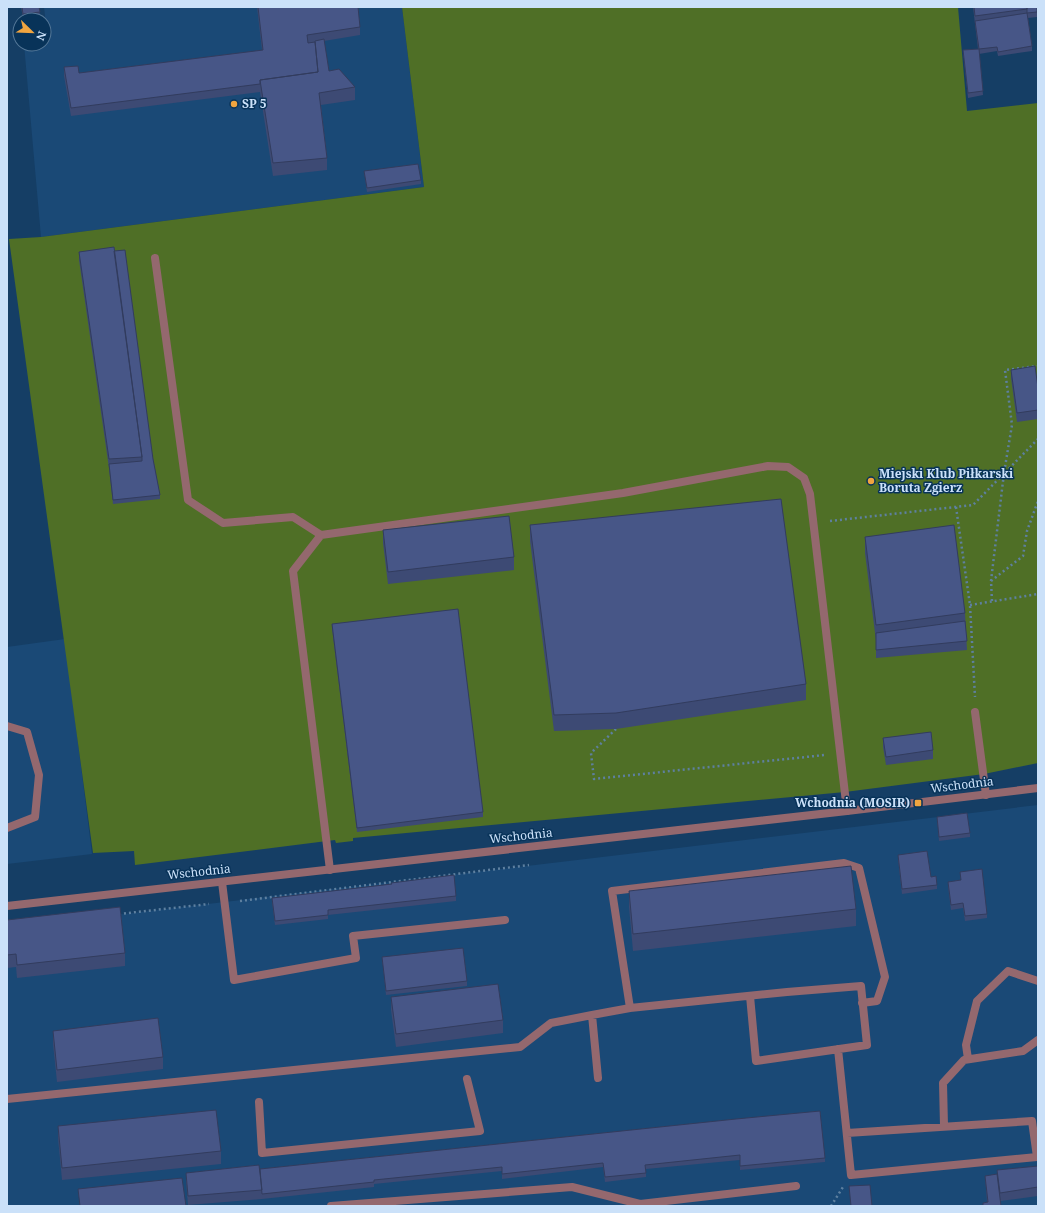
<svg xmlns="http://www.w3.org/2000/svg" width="1045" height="1213" font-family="'Noto Serif',serif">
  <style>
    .built { fill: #1a4976 }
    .green { fill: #4f6f26 }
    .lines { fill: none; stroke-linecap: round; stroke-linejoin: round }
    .path { stroke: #5e80a0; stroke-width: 2.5; stroke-dasharray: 2 3; stroke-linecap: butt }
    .service { stroke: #94686e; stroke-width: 8 }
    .minor { stroke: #94686e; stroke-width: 8 }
    .wall { fill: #3d4a74 }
    .building { fill: #475687; stroke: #323c5e }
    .poi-dot { fill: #f1a540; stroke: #083359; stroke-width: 1.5 }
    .labels { text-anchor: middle; stroke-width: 3; stroke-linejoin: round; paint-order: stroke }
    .poi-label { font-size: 12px; font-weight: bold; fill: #cbe1f9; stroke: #083359; text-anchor: start }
    .street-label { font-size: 12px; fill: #cbe1f9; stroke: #083359 }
  </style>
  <rect width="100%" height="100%" fill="#153e65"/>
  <path class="built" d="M44,7H402L424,187L41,237L24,44H44V24H46Z
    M65,639L92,854L7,864V647Z
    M1038,805V1206H7V928Z"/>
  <path class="green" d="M402,7H958L967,111L1038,103V763L984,774L845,792L353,838V841L336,843L335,840L135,865L134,851L93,853L9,239L41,237L424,187Z"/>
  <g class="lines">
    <path class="path" d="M956,507L970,605L975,697
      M830,521L973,505L1038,439
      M991,581L1023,556L1027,531L1038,501
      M992,601L991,581L1004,473L1012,425L1005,370L1038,366
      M970,605L1038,594
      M616,729L591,753L594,779L825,755
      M240,901L529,865
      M119,914L209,904
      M831,1206L843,1187"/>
    <path class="service" d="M155,258L188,500L223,523L293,517L321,535L623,493L768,466L788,467L804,478L810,494L847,811
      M321,535L293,571L330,870
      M975,712L986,795
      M7,726L27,732L39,775L35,817L7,828
      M222,882L234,980L356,958L353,936L505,920
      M630,1008L612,891L844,863L859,868L885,977L877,1001L862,1003
      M592,1015L598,1078
      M838,1049L851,1175L1037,1157L1032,1121L847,1133
      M968,1059L966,1045L977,1001L1008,971L1038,981
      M7,1099L520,1047L551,1023L592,1015L630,1008L787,992L861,986L867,1045L756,1061L750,996
      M259,1102L262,1153L480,1131L467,1079
      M944,1126L943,1083L964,1060L1023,1051L1038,1040
      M331,1206L572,1187L640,1204L796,1186"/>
    <path class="minor" d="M7,906L847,811L1038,788"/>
  </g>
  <path class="wall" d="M21,7H39L40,16L23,18Z
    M257,7H358L360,27V35L324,41L329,71L355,87V100L321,105L327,158V170L273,176L260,92L71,116L64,76V67L79,73L262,50Z
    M973,7H1037V17L1028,18L1032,46V51L998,56L997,51L979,54L983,95L968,98L963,50L978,49Z
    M364,171L421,180V184L367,192Z
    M79,252L153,459L160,495V499L113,504L109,468L79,260Z
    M1011,370L1038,388V419L1017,422L1011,378Z
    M530,525L806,684V700L616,729L554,731L530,541Z
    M383,530L514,557V570L388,584L383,543Z
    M865,537L965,613L967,650L876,658V641L865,553Z
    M332,624L483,812V817L357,832L332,628Z
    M883,738L933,750V759L886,765L883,747Z
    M937,817L970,833V837L939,841Z
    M898,855L931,877L937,885V889L902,894L898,859Z
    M960,872L987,914V918L965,921L963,908L951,910L948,886V882L961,880Z
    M629,891L856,909V926L633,951L629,907Z
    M456,896V901L328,915V919L275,925L272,902V898Z
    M7,920L125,953V966L17,978L16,967L7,968Z
    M382,957L467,981V986L386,995Z
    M391,997L503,1020V1033L396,1047L391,1010Z
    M53,1031L163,1057V1069L57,1082L53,1044Z
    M736,1119L825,1158V1162L740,1170V1160L646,1169V1177L605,1182L603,1167L502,1179V1171L374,1184V1187L262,1199L188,1205L186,1182V1173L260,1169Z
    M58,1126L221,1151V1164L62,1180L58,1138Z
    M1038,1166V1196L1000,1201L1001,1206H983V1203L987,1202L985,1176L997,1174V1170Z
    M849,1186L872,1206H851Z"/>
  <path class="building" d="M22,7H39L40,12L23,14Z
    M258,7H358L360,27L307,35L308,43L315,42L318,72L260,80V84L71,108L64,67L78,66L79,73L263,50Z
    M974,7H1027V9L975,16Z
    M1027,7H1037V12L1027,13L1032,46L998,52L997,47L979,49L975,21L1027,13Z
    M324,39L329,71L339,69L355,87L319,93L327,158L273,163L260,80L318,72L315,41Z
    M979,49L983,91L968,93L963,50Z
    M418,164L421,180L367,188L364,171Z
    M114,247L142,457L109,459L79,252Z
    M125,250L153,459L160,495L113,500L109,464L142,461V457L114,251Z
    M1035,366L1038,388V410L1017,413L1011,370Z
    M781,499L806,684L616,713L554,715L530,525Z
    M509,516L514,557L388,572L383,530Z
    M954,525L965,613L876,625L865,537Z
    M458,609L483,812L357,828L332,624Z
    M965,621L967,641L876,650V633Z
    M931,732L933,750L886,757L883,738Z
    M967,813L970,833L939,837L937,817Z
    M927,851L931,877L936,876L937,885L902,889L898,855Z
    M851,866L856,909L633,934L629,891Z
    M982,869L987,914L965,916L963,903L951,905L948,882L961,880L960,872Z
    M454,875L456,896L328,910V915L275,921L272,898L392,884L391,883Z
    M120,907L125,953L17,965L16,954L7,955V920Z
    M463,948L467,981L386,991L382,957Z
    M498,984L503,1020L396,1034L391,997Z
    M158,1018L163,1057L57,1070L53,1031Z
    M216,1110L221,1151L62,1168L58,1126Z
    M820,1111L825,1158L740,1166V1155L645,1165L646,1173L605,1177L603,1163L502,1174V1167L374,1180V1182L262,1194L260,1169L736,1119Z
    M259,1165L262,1190L188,1196L186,1173Z
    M1038,1166V1187L1000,1193L997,1170Z
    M997,1174L1001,1206H983V1203L988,1202L985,1176Z
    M182,1178L186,1206H80L78,1189Z
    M870,1185L872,1206H851L849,1186Z"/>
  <g class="poi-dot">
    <circle cx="234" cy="104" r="4"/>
    <circle cx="871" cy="481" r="4"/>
    <rect x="914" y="799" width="8" height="8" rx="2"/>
  </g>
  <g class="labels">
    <g class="poi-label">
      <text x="242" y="108">SP 5</text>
      <text x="879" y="478">Miejski Klub Piłkarski<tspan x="879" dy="14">Boruta Zgierz</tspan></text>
      <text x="910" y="807" text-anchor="end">Wchodnia (MOSIR)</text>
    </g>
    <g class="street-label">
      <text transform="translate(962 785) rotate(-7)" y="4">Wschodnia</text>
      <text transform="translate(521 836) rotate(-6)" y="4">Wschodnia</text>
      <text transform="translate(199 872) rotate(-6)" y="4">Wschodnia</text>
    </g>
  </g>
  <rect width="1045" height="1213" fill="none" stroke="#cbe1f9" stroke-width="16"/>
  <g transform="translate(32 32) rotate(113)"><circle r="19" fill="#083359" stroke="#567999"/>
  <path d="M0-3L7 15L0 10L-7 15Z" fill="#f1a540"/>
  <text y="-6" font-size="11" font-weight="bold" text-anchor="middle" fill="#cbe1f9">N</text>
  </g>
</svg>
